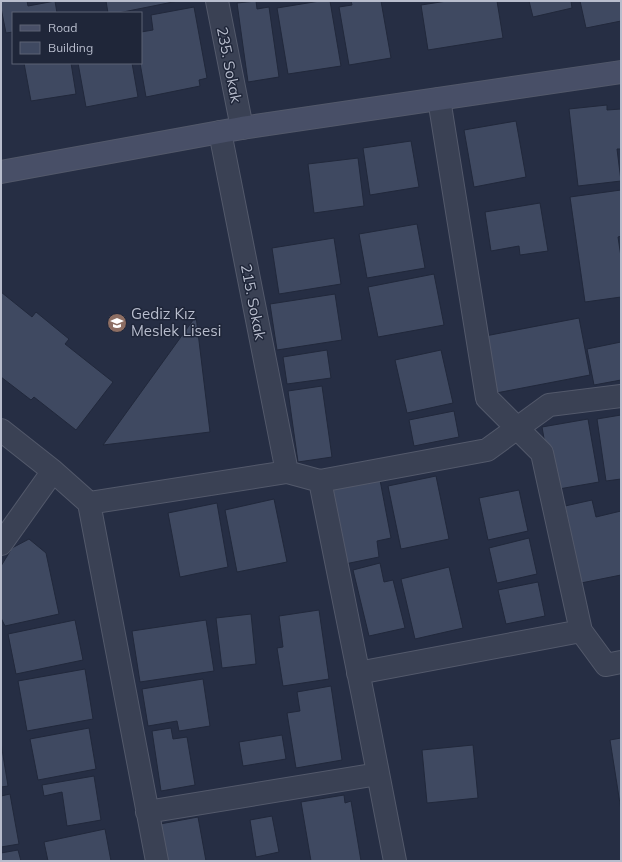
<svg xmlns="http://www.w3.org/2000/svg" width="622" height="862" font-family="Mulish,sans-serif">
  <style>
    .building { fill: #3f4961; stroke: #21283b }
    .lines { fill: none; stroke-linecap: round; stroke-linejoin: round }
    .street-casing { stroke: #53596b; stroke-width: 24 }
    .secondary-casing { stroke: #53596b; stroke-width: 24 }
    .street { stroke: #3a4154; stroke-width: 22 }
    .secondary { stroke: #484f67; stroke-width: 22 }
    .labels { text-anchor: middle; stroke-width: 3; stroke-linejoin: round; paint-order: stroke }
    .street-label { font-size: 15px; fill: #b8bdcd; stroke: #1f2639 }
    .poi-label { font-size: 15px; fill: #b8bdcd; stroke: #1f2639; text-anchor: start }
  </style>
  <rect width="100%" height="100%" fill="#262e44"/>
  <path class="building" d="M1,1H27L28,6L55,1L57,13H13V32L6,33L1,8Z
    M106,1H178L118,13H108Z
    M256,1L257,9L269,7L279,77L248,82L237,3Z
    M320,1H330L341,66L288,74L277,8Z
    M351,1H381L391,58L349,65L339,7L352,5Z
    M447,1H497L503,38L428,50L421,5Z
    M529,1H571L572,8L533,17Z
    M580,1H621V21L586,28Z
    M194,7L207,78L199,80L200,86L146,97L140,63L141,32L153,30L151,15Z
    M24,63H71L76,94L31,101Z
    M78,63H132L138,97L86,107Z
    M607,105V110L621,109V149H617L621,181L578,186L569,109Z
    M516,121L526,177L474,187L464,130Z
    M411,141L419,187L370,195L363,148Z
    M358,158L364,206L314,213L308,164Z
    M621,190V236L618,237L621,257V297L585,302L570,197Z
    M540,203L548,251L520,255L519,246L491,251L485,212Z
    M417,224L425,268L367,278L359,234Z
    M334,238L341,284L279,294L272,248Z
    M434,274L444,325L378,337L368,287Z
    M1,292L32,317L36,312L69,339L65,344L113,382L76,430L34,397L31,400L1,377Z
    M335,294L342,340L277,350L270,304Z
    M196,316L210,432L103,445Z
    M579,318L590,375L491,394L480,337Z
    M621,342V380L594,385L587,349Z
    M327,350L331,378L287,384L283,357Z
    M441,350L453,403L407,413L395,360Z
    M322,386L332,457L298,462L288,391Z
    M454,411L459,437L414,446L409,420Z
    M621,415V479L606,481L597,419Z
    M588,419L599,482L553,490L542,427Z
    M436,476L449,539L401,549L388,486Z
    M380,480L391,538L377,541L379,557L340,565L326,490Z
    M519,490L528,531L488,540L479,498Z
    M274,499L287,562L237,572L225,510Z
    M592,500L596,517L621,511V575L581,583L565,506Z
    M217,503L228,567L180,577L168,513Z
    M529,538L537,574L497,583L489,548Z
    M29,539L46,553L59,614L5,626L1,618V566L12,548Z
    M380,563L384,582L393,580L405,628L369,636L353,570Z
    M449,567L463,628L415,639L401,579Z
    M538,582L545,616L506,624L498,590Z
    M319,610L329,679L283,686L277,648L283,647L279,616Z
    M251,614L256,664L222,668L216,618Z
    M75,620L83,660L16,674L8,634Z
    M206,620L214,671L140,682L132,631Z
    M85,669L93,719L27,731L18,681Z
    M203,679L210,726L179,731L177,721L148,726L142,689Z
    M331,686L342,760L296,768L287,713L300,711L297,692Z
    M89,728L96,769L38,780L30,739Z
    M171,728L173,739L187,737L195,785L161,791L152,731Z
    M282,735L286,759L243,766L239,742Z
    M621,738V810L610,740Z
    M1,743L8,786L1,787Z
    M473,745L478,798L427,803L422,750Z
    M94,776L101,820L67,826L62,792L44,796L42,785Z
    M10,794L19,844L1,847V796Z
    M344,795L345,803L351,801L361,861H311L301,802Z
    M272,816L279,852L256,857L250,820Z
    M198,817L206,861H166L160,824Z
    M105,829L111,861H48L44,842Z
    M18,850L21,861H1V853Z"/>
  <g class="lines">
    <g class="street-casing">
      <path id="street" d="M217,1L242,128
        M439,99L487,398L542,453L581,631L606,665L621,662
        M220,132L287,472
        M1,430L53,471L89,503L157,861
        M320,481L365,706L395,861
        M89,503L287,472L320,481L487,450L549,405L621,396
        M1,544L53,471
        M358,673L581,631
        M147,812L378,774"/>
    </g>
    <g class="secondary-casing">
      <path id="secondary" d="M1,172L242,128L621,72"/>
    </g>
    <use href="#street" class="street"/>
    <use href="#secondary" class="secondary"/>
  </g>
  <defs>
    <g id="school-disc" transform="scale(1)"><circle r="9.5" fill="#8d6e63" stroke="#1f2639"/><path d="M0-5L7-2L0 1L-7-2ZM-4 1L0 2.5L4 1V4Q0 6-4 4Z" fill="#fff"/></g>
  </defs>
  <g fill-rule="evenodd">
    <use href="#school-disc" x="117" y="323"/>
  </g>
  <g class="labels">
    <g class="street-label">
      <text transform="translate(229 65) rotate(79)" y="5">235. Sokak</text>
      <text transform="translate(253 302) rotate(79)" y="5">215. Sokak</text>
    </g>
    <g class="poi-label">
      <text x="131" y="319">Gediz Kız<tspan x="131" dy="17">Meslek Lisesi</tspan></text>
    </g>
  </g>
  <rect width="622" height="862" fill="none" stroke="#b8bdcd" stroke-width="4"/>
  <rect x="12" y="12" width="130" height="52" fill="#1f2639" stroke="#5c6274"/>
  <rect x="20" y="25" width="20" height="6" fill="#484f67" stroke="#5c6274"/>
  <text x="48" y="32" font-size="12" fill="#b8bdcd">Road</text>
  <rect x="20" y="42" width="20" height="12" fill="#3f4961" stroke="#5c6274"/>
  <text x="48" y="52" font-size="12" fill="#b8bdcd">Building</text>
</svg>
